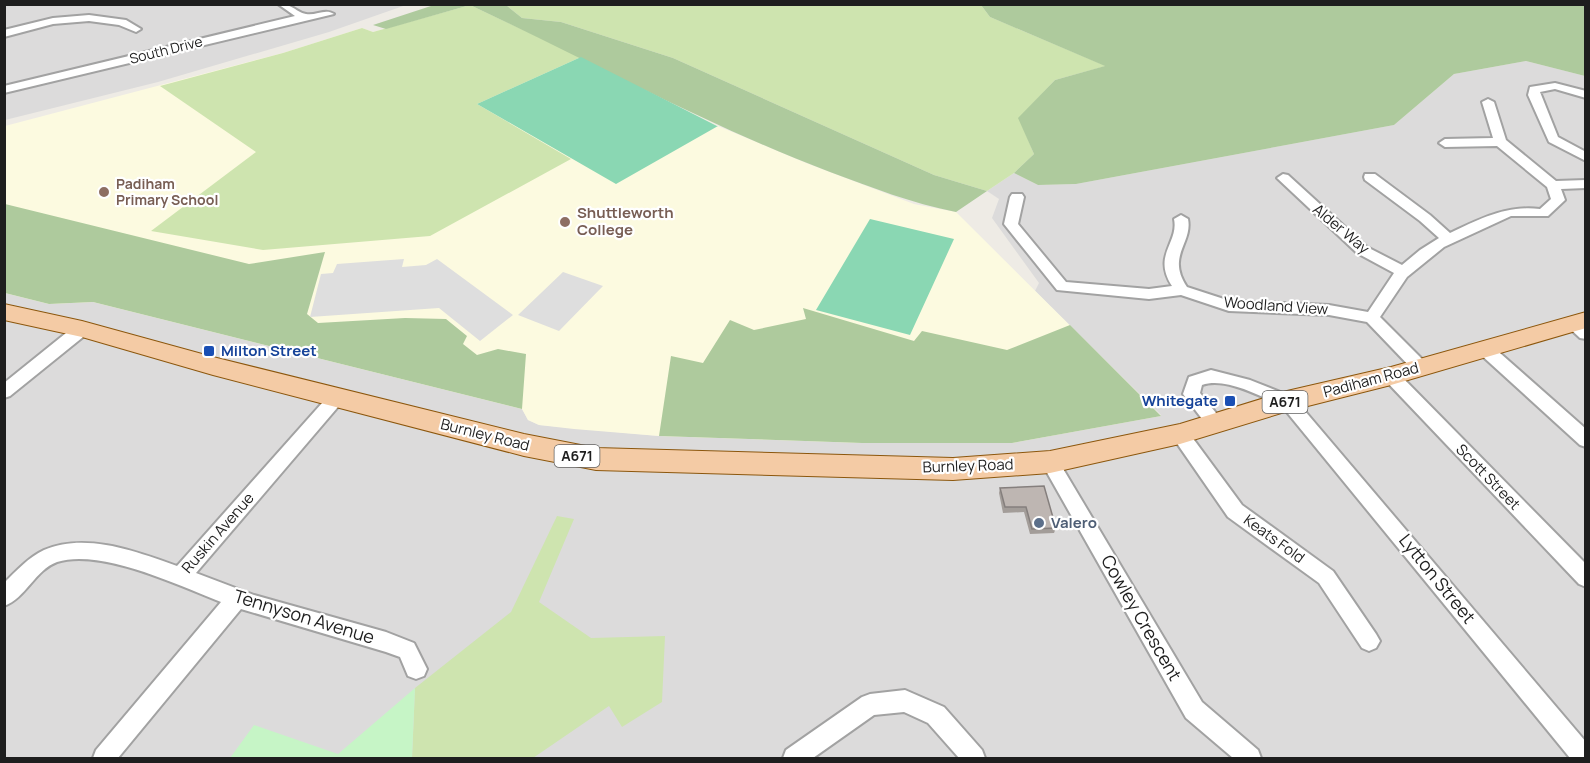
<svg xmlns="http://www.w3.org/2000/svg" width="1590" height="763" font-family="Manrope,sans-serif">
  <style>
    .residential { fill: #dcdbdb }
    .education { fill: #fcfae0 }
    .grass { fill: #cee4af }
    .forest { fill: #aeca9d }
    .park { fill: #c6f5c6 }
    .pitch { fill: #8ad7b3 }
    .parking { fill: #dedede }
    .lines { fill: none; stroke-linecap: round; stroke-linejoin: round }
    .minor-casing { stroke: #a2a2a2; stroke-width: 4 }
    .primary-casing { stroke: #8c570d; stroke-width: 2 }
    .minor { fill: #fff; fill-rule: evenodd }
    .primary { fill: #f4cba5; fill-rule: evenodd }
    .wall { fill: #a39d99 }
    .building { fill: #beb6b2; stroke: #857f7d; stroke-width: 1.5 }
    .education-dot { fill: #8d6e63; stroke: #fff; stroke-width: 2 }
    .transit-dot { fill: #1a4fb4; stroke: #fff; stroke-width: 2 }
    .service-dot { fill: #5c6f8a; stroke: #fff; stroke-width: 2 }
    .labels { text-anchor: middle; stroke-width: 4.5; stroke-linejoin: round; paint-order: stroke }
    .far-street-label { font-size: 14px; fill: #1e1e1e; stroke: #fff }
    .far-education-label { font-size: 14px; font-weight: bold; fill: #785e54; stroke: #fff; text-anchor: start }
    .shield { fill: #fff; stroke: #626262; stroke-width: 1.5 }
    .shield-label { font-size: 14px; font-weight: bold; fill: #1e1e1e }
    .education-label { font-size: 15px; font-weight: bold; fill: #785e54; stroke: #fff; text-anchor: start }
    .street-label { font-size: 15px; fill: #1e1e1e; stroke: #fff }
    .transit-label { font-size: 15px; font-weight: bold; fill: #164399; stroke: #fff; text-anchor: start }
    .service-label { font-size: 15px; font-weight: bold; fill: #4e5e75; stroke: #fff; text-anchor: start }
    .near-street-label { font-size: 18px; fill: #1e1e1e; stroke: #fff }
  </style>
  <rect width="100%" height="100%" fill="#eeebe5"/>
  <path class="residential" d="M4,5H406L329,32L158,82L5,120Z
    M1526,61L1585,76V758H5V293L49,304L93,302L522,409L528,420L539,425L659,436L862,443H1012L1161,415L1035,291L1039,283L992,218L999,199L987,191L1014,173L1038,185L1076,184L1394,125L1454,74Z"/>
  <path class="education" d="M470,5L718,126L806,163L914,204L956,212L1161,416L1012,443H862L659,436L574,429L539,425L528,420L522,409L93,302L49,304L5,293V126L283,53L362,28L373,32Z"/>
  <path class="grass" d="M470,5L581,57L477,104L571,159L430,236L263,250L151,231L256,152L160,86L283,53L362,28L373,32Z
    M506,5H981L990,17L1106,66L1055,80L1019,118L1034,154L1014,173L987,191L934,175L673,58L561,22L522,18Z
    M557,516L574,519L539,602L591,638L665,636L662,702L622,727L609,706L533,758H412L415,688L511,612Z"/>
  <path class="forest" d="M434,5H506L522,18L561,22L673,58L934,175L987,191L956,212C910,203 874,188 830,172C706,125 590,61 470,5L386,29L373,25Z
    M981,5H1585V76L1526,61L1454,74L1394,125L1076,184L1038,185L1014,173L1034,154L1018,118L1055,80L1105,66L990,17Z
    M5,204L249,264L325,252L307,314L318,323L405,318L446,319L467,336L463,344L477,355L498,349L526,354L522,409L93,302L49,304L5,293Z
    M803,308L914,341L922,331L1007,350L1070,325L1161,416L1012,443H862L659,436L671,356L703,363L730,320L754,330L806,319Z"/>
  <path class="park" d="M415,688L412,758H230L254,725L338,754Z"/>
  <path class="pitch" d="M581,57L717,126H718L616,184L477,104Z
    M870,219L954,239L910,335L816,310Z"/>
  <path class="parking" d="M404,259L402,267L426,265L437,259L513,315L480,341L439,308L310,317L321,274L333,273L337,264Z
    M563,272L603,286L559,331L518,315Z"/>
  <g class="lines">
    <g class="minor-casing">
      <path id="minor" d="M278,4C294,4 295,12 306,14C316,16 325,8 334,14L4,93V86L295,16Z
        M89,15L126,20L141,29L136,32L119,25L89,21L53,24L4,37V30L53,18Z
        M1555,83L1586,91V98L1555,89L1540,92L1558,137L1586,152V161L1549,142L1528,95L1530,87Z
        M1488,99L1494,102L1506,140L1556,181L1586,180V188L1561,189L1565,200L1548,216H1511L1444,247L1407,277L1380,317L1426,363L1428,367L1426,371H1414L1367,322L1329,315L1229,311L1181,295L1149,299L1057,290L1004,224L1010,197L1012,194H1022L1024,197L1018,224L1066,282L1149,289L1172,286C1152,255 1179,243 1174,219L1181,215L1188,219C1193,243 1166,256 1187,287L1230,301L1329,305L1368,312L1394,273L1357,253L1277,178L1283,174L1288,175L1367,247L1402,265L1420,250L1439,238L1420,221L1365,180L1364,177L1365,174H1375L1430,215L1450,233C1480,219 1506,205 1540,209L1551,199L1547,187L1497,146L1445,147L1439,143L1445,139L1493,138L1482,102Z
        M1573,319L1586,326V339L1580,338L1565,324L1568,320Z
        M82,324L88,325L90,329L88,333L10,396L4,398V383L76,325Z
        M1486,344L1492,346L1586,429V447L1580,445L1480,354L1478,350L1480,346Z
        M1211,370L1250,380L1293,397L1586,742V758H1570L1281,405C1259,396 1226,377 1202,385L1200,393L1224,423L1221,428L1215,430L1209,428L1183,394L1189,377Z
        M1391,370L1397,372L1586,564V587L1579,584L1385,380L1383,376L1385,372Z
        M337,391L343,393L345,397L343,401L196,573L254,595L386,632L414,643L427,669L424,676L416,679L408,676L400,657L386,652L241,609L118,758H93L96,750L221,602C180,586 101,548 57,562C35,570 26,598 4,606V583C16,571 29,557 44,550C86,532 137,552 177,566L331,393Z
        M1180,427L1186,429L1242,505L1333,571L1376,634L1380,641L1376,648L1369,651L1362,648L1319,583L1228,517L1174,439L1171,434L1174,429Z
        M1050,455L1056,457L1202,702L1258,750L1261,758H1233L1186,718L1041,462L1044,457Z
        M905,690L944,707L982,750L985,758H959L928,723L904,712L874,715L813,758H783L786,750L862,697L870,694Z"/>
    </g>
    <g class="primary-casing">
      <path id="primary" d="M4,304L82,321L213,357L524,434L596,448L953,458L1050,451L1180,424L1287,391L1391,367L1586,312V328L1391,385L1288,411L1180,444L1050,473L953,480L596,470L524,456L213,375L82,337L4,320Z"/>
    </g>
    <use href="#minor" class="minor"/>
    <use href="#primary" class="primary"/>
  </g>
  <path class="wall" d="M1000,488L1056,528L1054,533L1030,534L1024,512L1003,513L999,493Z"/>
  <path class="building" d="M1044,486L1056,528L1032,529L1026,507H1005L1000,488Z"/>
  <g class="education-dot">
    <circle cx="104" cy="192" r="6"/>
    <circle cx="565" cy="222" r="6"/>
  </g>
  <g class="transit-dot">
    <rect x="203" y="345" width="12" height="12" rx="3"/>
    <rect x="1224" y="395" width="12" height="12" rx="3"/>
  </g>
  <circle class="service-dot" cx="1039" cy="523" r="6"/>
  <g class="labels">
    <g class="far-street-label">
      <text transform="translate(166 50) rotate(-14)" y="5">South Drive</text>
    </g>
    <g class="far-education-label">
      <text x="116" y="189">Padiham<tspan x="116" dy="16">Primary School</tspan></text>
    </g>
    <g class="shield">
      <rect x="1262.5" y="391" width="45" height="22" rx="4.5"/>
      <rect x="554.5" y="445" width="45" height="22" rx="4.5"/>
    </g>
    <g class="shield-label">
      <text x="1285" y="407">A671</text>
      <text x="577" y="461">A671</text>
    </g>
    <g class="education-label">
      <text x="577" y="218">Shuttleworth<tspan x="577" dy="17">College</tspan></text>
    </g>
    <g class="street-label">
      <text transform="translate(1341 229) rotate(40)" y="5">Alder Way</text>
      <text transform="translate(1276 306) rotate(4)" y="5">Woodland View</text>
      <text transform="translate(1371 380) rotate(-15)" y="5">Padiham Road</text>
      <text transform="translate(485 435) rotate(14)" y="5">Burnley Road</text>
      <text transform="translate(968 466) rotate(-2)" y="5">Burnley Road</text>
      <text transform="translate(1488 477) rotate(46)" y="5">Scott Street</text>
      <text transform="translate(218 533) rotate(-49)" y="5">Ruskin Avenue</text>
      <text transform="translate(1274 539) rotate(36)" y="5">Keats Fold</text>
    </g>
    <g class="transit-label">
      <text x="221" y="356">Milton Street</text>
      <text x="1218" y="406" text-anchor="end">Whitegate</text>
    </g>
    <g class="service-label">
      <text x="1051" y="528">Valero</text>
    </g>
    <g class="near-street-label">
      <text transform="translate(1437 579) rotate(51)" y="6">Lytton Street</text>
      <text transform="translate(304 617) rotate(17)" y="6">Tennyson Avenue</text>
      <text transform="translate(1141 618) rotate(60)" y="6">Cowley Crescent</text>
    </g>
  </g>
  <rect width="1590" height="763" fill="none" stroke="#1e1e1e" stroke-width="12"/>
</svg>
